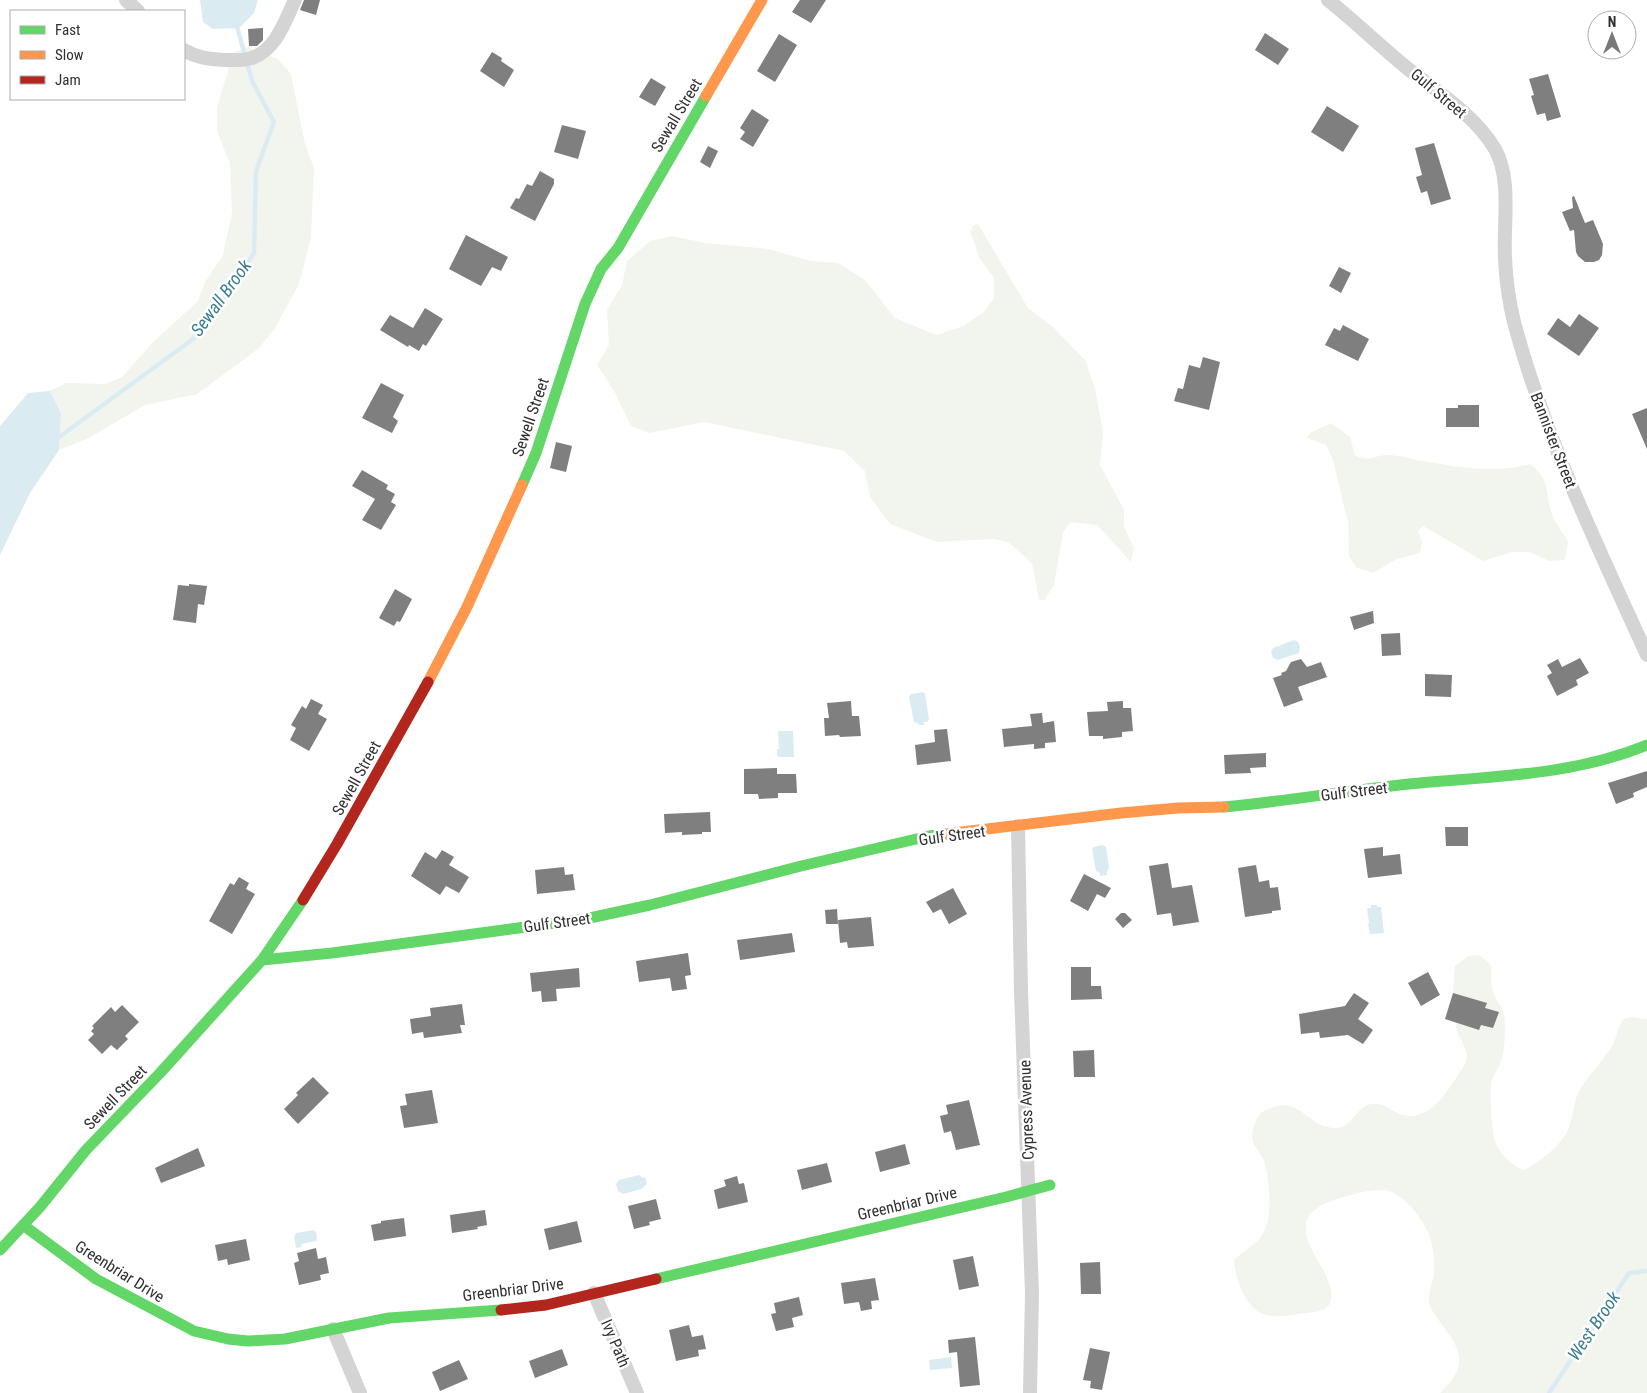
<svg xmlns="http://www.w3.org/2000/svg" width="1647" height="1393" font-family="'Roboto Condensed',sans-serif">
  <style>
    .green { fill: #f2f5ed }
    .water { fill: #daecf2 }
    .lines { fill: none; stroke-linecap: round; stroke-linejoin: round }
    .stream { stroke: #daecf2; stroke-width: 4.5 }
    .building { fill: #7f7f7f }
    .street { stroke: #d4d4d4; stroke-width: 14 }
    .fast { stroke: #63d668; stroke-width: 11 }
    .slow { stroke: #ff974d; stroke-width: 11 }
    .jam { stroke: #b3261e; stroke-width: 11 }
    .labels { text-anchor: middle; stroke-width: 5; stroke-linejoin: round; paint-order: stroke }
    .street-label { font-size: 16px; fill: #303030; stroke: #fff }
    .water-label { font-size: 18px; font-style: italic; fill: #3d7d93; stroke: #fff }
  </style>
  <rect width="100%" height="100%" fill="#fff"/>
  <path class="green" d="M247,47L278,59L291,74L305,144L314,168L311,238L299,284L274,330L258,349L197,394L145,405L87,439L59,450L61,413L50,391L66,383L106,384L122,377L153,342L198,301L205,282L223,255L232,212L230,164L217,131V107L228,71L230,54Z
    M978,224L1028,308L1053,327L1085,360L1095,388L1103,434L1100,465L1124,510V527L1134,548L1131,562L1097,525L1070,522L1063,533L1054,584L1045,600H1039L1032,563L1008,542L993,539L937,542L890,524L870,497L865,471L844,451L704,422L650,433L631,426L613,389L597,365L609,345L607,310L622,285L627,261L650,241L672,236L706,243L768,249L811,261L838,263L865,280L895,318L937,335L963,326L983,313L994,298V278L980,259L970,232L973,226Z
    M1331,423L1350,437L1355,455C1368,463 1375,455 1388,455C1399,455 1412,459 1423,461C1457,467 1497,474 1530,464C1552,482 1544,491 1552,514C1555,523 1563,533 1568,542L1565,560L1549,561L1530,552H1512L1483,561L1423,526L1418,531L1422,542L1420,553L1397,559L1373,573L1357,568L1349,557L1348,523L1333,460L1326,445L1307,438L1310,433Z
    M1479,955C1498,968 1489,968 1492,987C1493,997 1502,1005 1504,1015C1505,1019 1505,1025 1505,1030C1505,1040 1504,1054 1500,1064C1498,1069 1493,1075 1492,1081C1489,1092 1492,1131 1495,1141C1499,1153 1513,1167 1524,1170C1541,1161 1564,1144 1570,1125C1573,1114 1574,1101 1579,1091C1589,1074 1604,1060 1613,1044C1617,1036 1618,1025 1624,1019C1629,1015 1641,1019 1647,1019V1393H1440C1470,1364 1461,1350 1440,1322C1436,1316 1430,1309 1429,1302C1427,1291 1435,1280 1434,1269C1434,1257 1433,1245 1429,1235C1423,1218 1401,1190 1382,1190C1365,1190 1350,1195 1334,1200C1265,1224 1346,1273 1329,1305C1325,1312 1312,1312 1305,1313C1292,1315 1275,1319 1263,1314C1245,1307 1235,1278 1234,1260C1243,1250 1258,1245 1264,1232C1273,1217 1269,1178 1264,1161C1262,1155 1257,1150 1254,1145C1250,1135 1253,1121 1261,1113C1265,1110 1269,1108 1274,1107C1303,1099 1307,1128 1336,1128C1352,1128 1356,1106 1372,1104C1387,1102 1394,1115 1407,1116C1431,1118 1447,1092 1458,1075C1460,1071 1464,1067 1466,1062C1470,1051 1459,1040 1457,1030C1452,1013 1453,984 1455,966L1468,956Z"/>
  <path class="water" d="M200,0H258L254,13L239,28L213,29L203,22Z
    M50,391L61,413L59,450L30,493L0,555V426L28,393Z
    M1294,640L1298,642L1300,647L1299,653L1278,660L1273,658L1271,652L1273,648Z
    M923,692L925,694L929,719L927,722H924V725H919L918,723L914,722L909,697L911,694Z
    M778,731H793L794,757H780L777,756V749H779Z
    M1102,845L1106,847L1109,868L1107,872V875L1100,876V873L1096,871L1092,849L1094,847Z
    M1371,905H1377V907H1381L1384,933L1370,934L1368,924L1369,923L1367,908H1371Z
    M639,1175L643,1178L645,1177L647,1184L641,1189L623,1194L618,1191L616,1184L619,1180Z
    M313,1230L316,1232L317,1238L316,1241L301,1244L302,1247L296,1248L294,1237L296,1233Z
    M951,1357L952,1368L930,1370L929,1360Z"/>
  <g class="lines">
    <path class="stream" d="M55,440L200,334L254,253L256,171L274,122L252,81L236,23
      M1549,1393L1629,1273L1647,1271"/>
  </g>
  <path class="building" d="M304,0H320L316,15L300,10Z
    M800,0H826L811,23L792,12Z
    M263,28V40L257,46H249L248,29Z
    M1265,33L1289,49L1278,65L1255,50Z
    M779,34L797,45L775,82L757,71Z
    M492,52L502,58L501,61L514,70L504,87L480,71Z
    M1548,74L1561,117L1547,121L1545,113L1537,115L1531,96L1534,95L1529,79Z
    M651,78L666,87L655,106L639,97Z
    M1327,106L1359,126L1343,152L1311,132Z
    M752,109L769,120L753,147L740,139L745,132L740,128Z
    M562,125L586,131L578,159L554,152Z
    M1434,143L1451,199L1431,205L1427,191L1421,193L1416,177L1422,175L1415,148Z
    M708,146L718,151L710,168L700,162Z
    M540,171L554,179V184L535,221L510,208L516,198L519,199L527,184L532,186Z
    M1574,196L1585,223L1593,220L1603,244L1602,255L1599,260L1594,262H1585L1578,256L1576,252L1574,230L1570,231L1562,212L1573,208L1572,197Z
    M466,235L508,257L501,271L492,267L481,286L449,269Z
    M1339,267L1351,273L1341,293L1329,286Z
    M425,308L443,319L426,346L423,344L419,351L409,345L408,347L380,330L390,315L413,328Z
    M1579,314L1599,328L1579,356L1547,334L1558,318L1570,327Z
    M1343,325L1369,339L1358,361L1325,345L1334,328L1340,331Z
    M1203,357L1220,362L1209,410L1174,401L1178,388L1183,389L1189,365L1200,368Z
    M381,383L404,395L393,417L398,421L392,433L362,418Z
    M1458,405H1479V427H1446V408H1458Z
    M1647,408V449L1632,414Z
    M556,442L572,446L566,472L550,468Z
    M362,470L388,485L386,489L395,494L391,502L396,505L381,530L362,520L375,499L352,486Z
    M189,584L207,586L204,605L198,604L196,623L173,620L178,585L189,586Z
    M395,589L412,599L400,622L397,621L394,626L379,618Z
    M1373,611L1374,623L1354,630L1350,617Z
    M1400,633L1401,655L1382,656L1381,634Z
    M1580,658L1589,673L1576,680L1578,685L1557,696L1547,676L1552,673L1547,665L1558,659L1562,667Z
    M1301,659L1307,667L1321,662L1327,677L1298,687L1303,700L1284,707L1273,678L1282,675L1281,673L1286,671L1291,662Z
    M1425,674L1452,675L1451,697L1425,696Z
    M311,699L323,705L318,714L327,719L309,751L290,740L296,728L291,725L302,706L306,709Z
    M851,701L852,716H859L861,736L840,737L839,735L825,736L824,718H829L827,703Z
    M1123,701V708H1131L1133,731L1122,732V737L1103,739V736H1089L1087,712L1108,711L1107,702Z
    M1042,713L1043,723L1054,721L1056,742L1045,743V748L1034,749V744L1004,747L1002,729L1032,726L1030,714Z
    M947,729L951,761L917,765L915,745L935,742L934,730Z
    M1266,753V767L1250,768L1251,773L1225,774L1224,755Z
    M777,768V774H796L797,793H778V798L759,799L758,794H744V769Z
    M1647,771V787L1633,793L1634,797L1616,804L1608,783Z
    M710,812L711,832H702V834L682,835V832L665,833L664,814Z
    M1445,827H1468V846H1446Z
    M1383,847V856L1400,854L1402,874L1368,878L1364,849Z
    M442,850L454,857L449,865L469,877L459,893L446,886L440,895L411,876L425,852L436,859Z
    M1168,863L1172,888L1192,885L1199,922L1173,926L1171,913L1157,915L1149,866Z
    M1256,865L1259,882L1269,880L1270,888L1278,887L1281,910L1272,911V913L1245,917L1238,868Z
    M564,867L565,875L573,874L575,890L537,894L535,870Z
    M1084,874L1111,888L1105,898L1097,894L1088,911L1070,901Z
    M239,877L249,883L246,889L255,894L232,934L209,921L230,883L234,885Z
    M953,888L967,914L949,924L941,909L933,913L926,902Z
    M837,909L838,924H826L825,910Z
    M1121,913H1125L1132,920L1123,928L1115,919Z
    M871,917L874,946L848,948L847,942L840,943L838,920Z
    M792,933L795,952L740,960L737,940Z
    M688,953L691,975L685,976L687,989L672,991L670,978L639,982L636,961Z
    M1071,967H1091V986H1101L1102,999L1071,1000Z
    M579,968L580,987L556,989L557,1001L542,1002L541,991L532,992L530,973Z
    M1428,972L1440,995L1421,1006L1408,983Z
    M1354,993L1369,1003L1358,1019L1373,1030L1363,1044L1348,1035L1320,1038L1319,1032L1301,1034L1299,1014L1345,1006Z
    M1453,993L1487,1003L1485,1008L1499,1012L1493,1028L1481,1025L1479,1030L1445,1019Z
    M462,1004L465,1025H460L462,1033L424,1038L423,1032L412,1034L410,1019L431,1016L430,1008Z
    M122,1005L139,1022L125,1036L128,1039L117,1050L111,1045L102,1054L88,1040L94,1034L91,1031L94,1028L92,1026L111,1007L115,1012Z
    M1094,1050L1095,1077H1074L1073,1051Z
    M313,1077L329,1093L298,1124L284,1109L298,1095L296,1093Z
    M432,1090L438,1123L404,1128L400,1106L407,1105L405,1094Z
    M969,1100L980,1145L956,1150L951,1131L944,1133L940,1116L948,1114L946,1105Z
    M905,1144L910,1164L880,1172L875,1152Z
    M198,1148L205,1166L161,1183L155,1168Z
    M827,1163L832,1182L802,1190L797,1170Z
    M737,1176L739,1184L744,1183L748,1202L718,1209L714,1190L726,1186L724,1180Z
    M656,1199L661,1219L649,1222L650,1225L634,1229L628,1206Z
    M485,1210L487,1225L477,1227L478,1229L452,1233L450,1215Z
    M404,1218L406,1236L374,1241L371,1225L381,1223V1221Z
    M577,1221L582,1242L549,1250L544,1229Z
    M246,1239L250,1260L228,1265L227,1259L218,1261L215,1245Z
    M316,1248L318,1259L326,1257L329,1273L320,1275L321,1280L299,1285L294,1263L299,1261L297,1253Z
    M973,1256L979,1286L959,1290L953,1260Z
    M1100,1262L1101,1294H1081L1080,1263Z
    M875,1278L879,1300L871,1301L872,1309L861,1311L859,1302L844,1304L841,1283Z
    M799,1297L803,1315L792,1318L794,1327L776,1331L771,1314L776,1313L774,1303Z
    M689,1325L692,1337L703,1335L706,1349L698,1350L699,1356L676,1361L669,1330Z
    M975,1337L980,1385L960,1387L957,1352L949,1353L948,1340Z
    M1090,1348L1110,1352L1102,1390L1090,1388L1091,1381L1083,1380Z
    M562,1349L568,1365L535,1378L529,1361Z
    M459,1360L468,1379L440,1391L432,1372Z"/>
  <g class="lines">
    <path class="street" d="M126,0L138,11
      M1328,0C1357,23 1383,49 1412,72C1441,94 1476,117 1495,149C1512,179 1503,225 1505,258C1506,280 1509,302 1514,322C1545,438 1598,547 1647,655
      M184,50C197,58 209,59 225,60C234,60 244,61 252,58C276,50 285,21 295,0
      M1018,826L1021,991L1032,1293L1030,1393
      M594,1293L637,1393
      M333,1329L360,1393"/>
    <path class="fast" d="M522,485L536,453L585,304L601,269L618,248L706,96
      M1224,807C1290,801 1355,789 1420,783C1497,776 1574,775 1647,745
      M262,960L332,953L585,919L650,905L801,866L929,836L945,834
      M23,1225L96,1279L194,1331L228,1339L248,1341L285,1339L389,1318L501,1310
      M0,1250L40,1207L86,1150L161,1072L262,960L303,900
      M656,1279L1006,1197L1050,1185"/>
    <path class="slow" d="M706,96L762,0
      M428,682L467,607L522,485
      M945,834L1121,813L1178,808L1224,807"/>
    <path class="jam" d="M303,900L337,844L428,682
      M501,1310L546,1305L656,1279"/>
  </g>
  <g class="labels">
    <g class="street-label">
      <text transform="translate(1439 93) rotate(40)" y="6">Gulf Street</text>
      <text transform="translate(676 115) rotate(-59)" y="6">Sewall Street</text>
      <text transform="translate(530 417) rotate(-71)" y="6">Sewell Street</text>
      <text transform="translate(1554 440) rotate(69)" y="6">Bannister Street</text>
      <text transform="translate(356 778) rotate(-61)" y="6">Sewell Street</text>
      <text transform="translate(1354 791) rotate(-7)" y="6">Gulf Street</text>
      <text transform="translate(952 835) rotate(-8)" y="6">Gulf Street</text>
      <text transform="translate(557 922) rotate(-8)" y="6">Gulf Street</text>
      <text transform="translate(115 1097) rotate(-46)" y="6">Sewell Street</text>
      <text transform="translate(1026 1110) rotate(-92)" y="6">Cypress Avenue</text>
      <text transform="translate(907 1203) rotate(-13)" y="6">Greenbriar Drive</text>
      <text transform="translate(120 1271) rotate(32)" y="6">Greenbriar Drive</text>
      <text transform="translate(513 1289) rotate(-7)" y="6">Greenbriar Drive</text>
      <text transform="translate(616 1343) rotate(67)" y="6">Ivy Path</text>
    </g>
    <g class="water-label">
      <text transform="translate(221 298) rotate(-54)" y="6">Sewall Brook</text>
      <text transform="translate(1594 1326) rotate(-56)" y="6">West Brook</text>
    </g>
  </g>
  <rect x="10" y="10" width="175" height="90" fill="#ffffff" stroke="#acacac"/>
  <rect x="20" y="26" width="25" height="8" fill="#63d668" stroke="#acacac"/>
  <text x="55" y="35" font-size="15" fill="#303030">Fast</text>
  <rect x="20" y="51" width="25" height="8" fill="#ff974d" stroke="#acacac"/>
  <text x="55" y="60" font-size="15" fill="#303030">Slow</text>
  <rect x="20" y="76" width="25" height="8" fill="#b3261e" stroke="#acacac"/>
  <text x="55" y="85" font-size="15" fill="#303030">Jam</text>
  <g transform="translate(1612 35)"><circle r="24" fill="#ffffff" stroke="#acacac"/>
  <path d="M0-4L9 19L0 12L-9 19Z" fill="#787878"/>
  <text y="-8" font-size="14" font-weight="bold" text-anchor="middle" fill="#303030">N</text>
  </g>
</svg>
